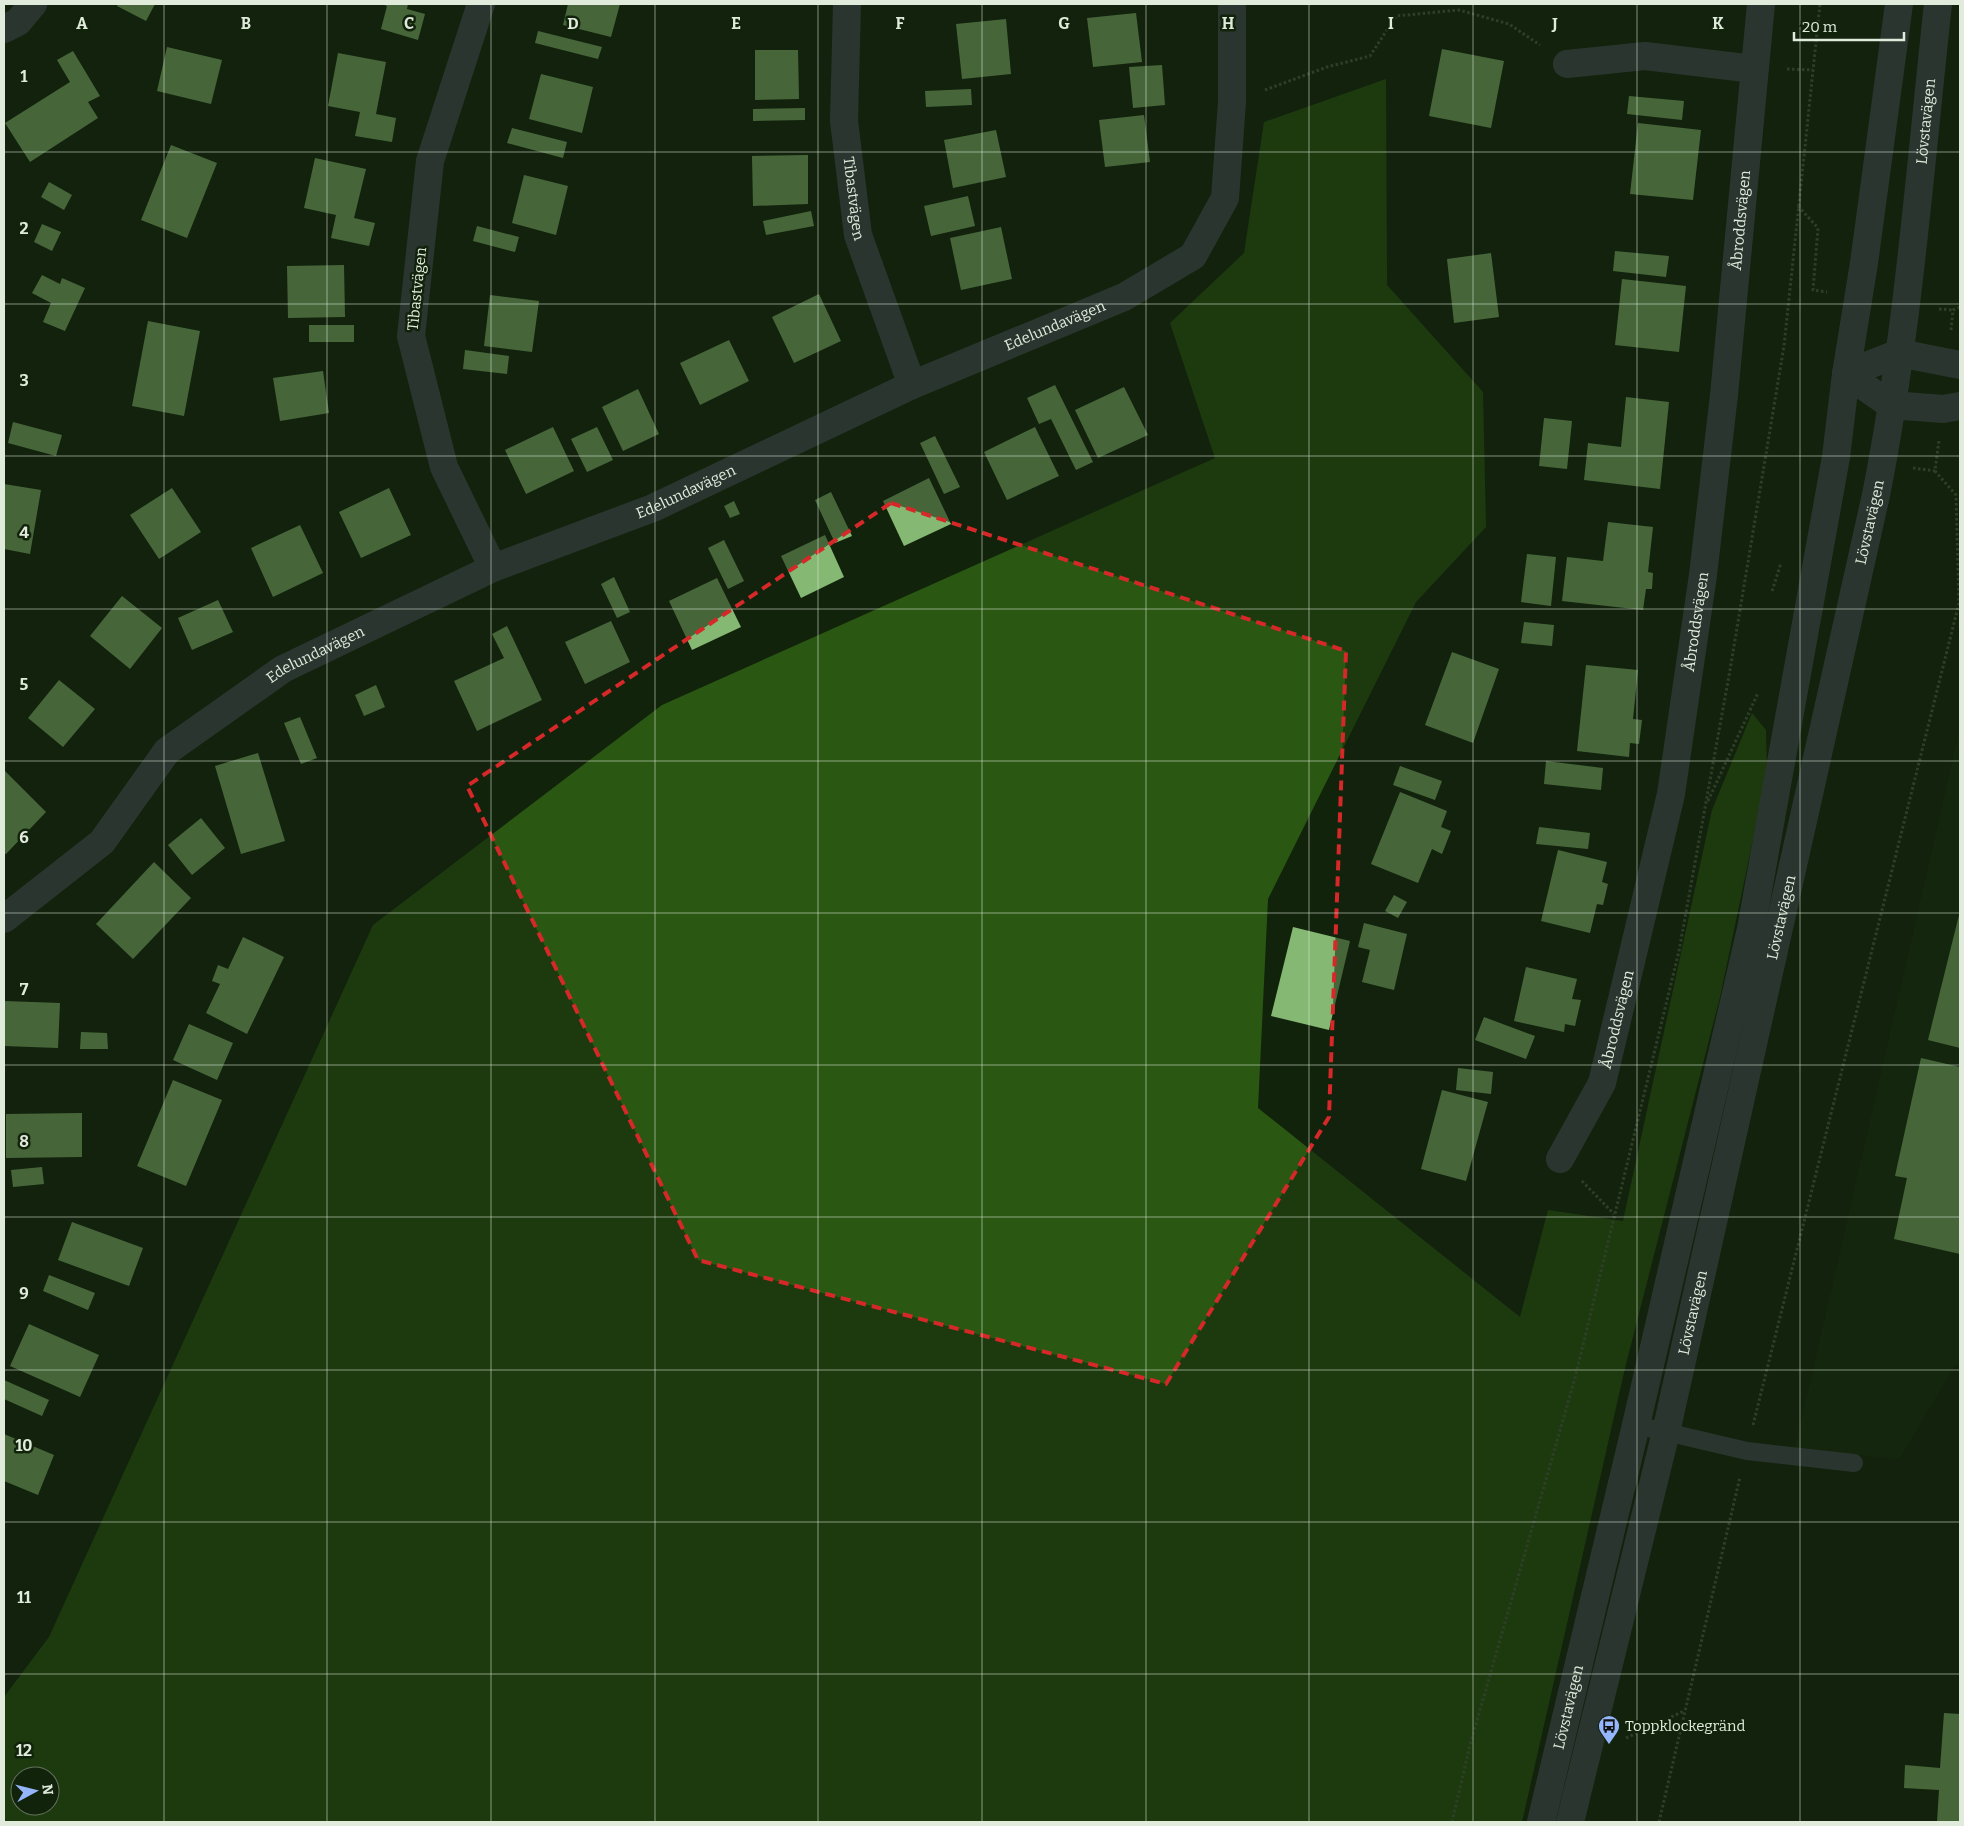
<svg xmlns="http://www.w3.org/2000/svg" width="1964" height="1826" font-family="Bitter,serif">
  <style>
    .built { fill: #182c0f }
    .forest { fill: #2a5813; fill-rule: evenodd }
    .building { fill: #85b872 }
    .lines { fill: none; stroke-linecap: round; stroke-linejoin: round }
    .path { stroke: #52614c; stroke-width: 3; stroke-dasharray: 2.5 2.5; stroke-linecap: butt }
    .service { stroke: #474d59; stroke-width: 18 }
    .minor { stroke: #474d59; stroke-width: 28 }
    .tertiary { stroke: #474d59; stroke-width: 28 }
    .marked { fill: none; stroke: #d62828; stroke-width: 4; stroke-dasharray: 10 6; stroke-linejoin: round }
    .grid { fill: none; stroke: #e0ebdc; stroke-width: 1; stroke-opacity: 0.55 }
    .labels { text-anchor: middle; stroke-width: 5; stroke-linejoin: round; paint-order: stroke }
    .street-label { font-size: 15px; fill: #e0ebdc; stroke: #12230c }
    .poi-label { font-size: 15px; fill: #e0ebdc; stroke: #12230c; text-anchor: start }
    .grid-label { font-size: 16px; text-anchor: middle; font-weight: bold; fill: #e0ebdc; stroke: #12230c; stroke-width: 5; stroke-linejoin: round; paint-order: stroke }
  </style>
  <rect width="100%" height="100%" fill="#12230c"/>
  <path class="built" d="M1960,728V1366L1955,1365L1899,1459L1795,1449Z"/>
  <path class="forest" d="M1386,79L1387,285L1483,392L1486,527L1416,602L1268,899L1258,1108L1520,1317L1548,1210L1623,1221L1712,810L1752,713L1766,730L1767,772L1720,997L1625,1368L1522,1822H4V1697L49,1637L373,925L662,705L1215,458L1170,323L1244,253L1264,122ZM20,1776H50V1806H20Z"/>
  <path class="building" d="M118,4H155L146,21L117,6Z
    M382,4H408L407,9L425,14L418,40L381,29L387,6Z
    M568,4H620L611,37L563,25Z
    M1136,13L1142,62L1093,67L1087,18Z
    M1006,19L1011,74L962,79L956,24Z
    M538,31L602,47L598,59L535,43Z
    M167,47L222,60L211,104L157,91Z
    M1442,49L1504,61L1491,128L1429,116Z
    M755,50H798L799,99L755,100Z
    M73,51L100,96L88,102L98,118L30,162L5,123L70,82L57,60Z
    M338,53L386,62L376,114L396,118L392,142L355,136L360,112L328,106Z
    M1162,65L1165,105L1133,108L1129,67Z
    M541,74L593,87L582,133L529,119Z
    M971,89L972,105L926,107L925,91Z
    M1629,96L1684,101L1682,120L1627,114Z
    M805,108V120L753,121V109Z
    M1144,115L1150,162L1105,167L1099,120Z
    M1638,123L1701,130L1693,200L1630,194Z
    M512,128L567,142L563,158L507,143Z
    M996,130L1006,177L953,188L944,140Z
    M171,145L217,163L187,238L141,220Z
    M808,155V204L753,206L752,156Z
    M315,158L366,169L354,218L375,223L369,246L331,238L336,215L304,208Z
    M524,175L568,186L556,235L512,223Z
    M49,182L72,195L64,210L41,197Z
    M968,196L975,226L931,236L924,206Z
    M811,211L814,226L766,235L763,221Z
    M42,224L61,232L52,251L34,242Z
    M477,226L519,237L515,252L473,241Z
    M1001,227L1012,279L961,290L950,238Z
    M1615,251L1669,256L1666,277L1613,271Z
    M1491,253L1499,317L1454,323L1447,259Z
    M344,265L345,317L288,318L287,266Z
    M42,275L60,284L62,278L85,288L65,331L43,322L51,303L32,293Z
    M1622,279L1686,286L1679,352L1615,345Z
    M819,294L841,341L794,363L772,317Z
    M490,295L539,301L532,352L484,346Z
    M148,321L200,331L184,416L132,406Z
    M309,325H354V342H309Z
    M729,340L749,381L700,405L680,363Z
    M465,350L509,356L507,374L463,369Z
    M323,371L329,413L280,421L273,378Z
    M1055,385L1093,462L1076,470L1051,419L1039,424L1027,398Z
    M1124,387L1148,435L1098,458L1075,410Z
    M638,389L659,434L623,451L602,407Z
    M1626,397L1669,402L1660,489L1584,480L1588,443L1621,447Z
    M1544,418L1572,421L1567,469L1539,466Z
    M13,422L62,435L56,456L8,443Z
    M553,427L574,471L526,494L505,450Z
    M597,427L613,460L587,472L571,439Z
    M1035,427L1059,476L1007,500L984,452Z
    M935,436L960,487L944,494L920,443Z
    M929,478L951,524L904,546L883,501Z
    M4,484L41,490L30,554L4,549Z
    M172,488L201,532L159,559L130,515Z
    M389,488L411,535L361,558L339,512Z
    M831,492L852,536L835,543L815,500Z
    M734,501L740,514L730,518L724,506Z
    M1608,522L1653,527L1648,572L1653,573L1652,589H1646L1643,610L1562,601L1567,557L1603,561Z
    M300,525L323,573L273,597L251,548Z
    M825,535L844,577L801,598L781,556Z
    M724,540L744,581L728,589L708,548Z
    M1527,554L1556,557L1551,606L1521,602Z
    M614,577L630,612L617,618L601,584Z
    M717,578L741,627L692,650L669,601Z
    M122,596L162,628L130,669L90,636Z
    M218,600L233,632L192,650L178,618Z
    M611,621L630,662L585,684L565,642Z
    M1524,622L1554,625L1552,646L1521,643Z
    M507,626L542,700L477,731L454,681L504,658L492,634Z
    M1452,652L1499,669L1473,743L1425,725Z
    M1586,665L1638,670L1633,719L1642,720L1639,744L1630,743L1629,757L1577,751Z
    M59,680L95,709L63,747L28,718Z
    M376,685L385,707L364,716L355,695Z
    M300,717L317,758L301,764L284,723Z
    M258,753L285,841L241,854L215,766Z
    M1546,761L1603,768L1601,790L1544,784Z
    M1400,766L1442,781L1435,800L1393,785Z
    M4,770L46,812L6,854L4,853Z
    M1400,792L1447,811L1441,827L1451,831L1442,854L1432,849L1418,883L1371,864Z
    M201,818L225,848L192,875L168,845Z
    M1539,827L1590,833L1588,849L1536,844Z
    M1558,850L1607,862L1602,882L1608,884L1603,905L1597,904L1590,933L1541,921Z
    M154,862L191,898L133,959L96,924Z
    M1394,895L1407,902L1398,918L1385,911Z
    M1960,911V1048L1928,1040Z
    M1364,923L1407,934L1394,990L1362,982L1370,950L1358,947Z
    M1293,927L1350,941L1329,1030L1271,1016Z
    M243,937L284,957L247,1034L206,1013L220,984L212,981L218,965L228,969Z
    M1526,967L1577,979L1572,999L1581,1000L1575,1026L1565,1024L1564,1032L1514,1021Z
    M4,1001L60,1003L58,1048L4,1046Z
    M1484,1017L1535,1036L1526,1059L1475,1040Z
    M189,1024L233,1043L217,1080L173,1060Z
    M81,1032L107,1033L108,1049H80Z
    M1921,1058L1960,1067V1254L1894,1239L1907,1178L1895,1176Z
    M1458,1068L1493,1072L1491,1094L1456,1090Z
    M173,1080L222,1100L186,1186L137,1166Z
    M1442,1090L1488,1102L1466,1181L1421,1169Z
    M82,1113V1157L6,1158V1114Z
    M42,1167L44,1184L13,1187L11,1170Z
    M72,1222L143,1248L129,1286L58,1260Z
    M49,1275L95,1293L88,1310L43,1291Z
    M29,1324L99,1355L80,1397L10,1366Z
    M4,1380L49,1400L42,1416L4,1399Z
    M4,1434L54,1455L38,1495L4,1481Z
    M1944,1713L1960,1714V1822H1937L1939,1790L1904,1788L1905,1765L1940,1768Z"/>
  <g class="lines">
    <path class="path" d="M1787,69L1813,70
      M1265,90L1327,67L1370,56L1396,16L1459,10L1509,24L1540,45
      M1798,206L1818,228L1813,290L1827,292
      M1939,309L1953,310
      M1951,330L1953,310L1960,307
      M1913,468L1935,471
      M1772,591L1781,563
      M1708,801L1758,693
      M1582,1181L1614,1214
      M1753,1425L1959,603L1956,495L1935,471L1939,440
      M1626,1738L1684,1711
      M1452,1822L1470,1745L1575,1378L1679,951L1730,670L1784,346L1820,4
      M1659,1822L1740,1477"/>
    <path class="service" d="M1636,1425L1747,1451L1854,1463"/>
    <g class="minor">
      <path d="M481,4L430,161L411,336L444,467L493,568"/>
      <path id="s1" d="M847,4L844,121L858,235L912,385"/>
      <path d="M4,29L18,22L33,4"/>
      <path d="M1567,64L1645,56L1754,69"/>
      <path d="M1846,374L1891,405L1943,409L1960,406"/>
      <path d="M1846,374L1899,353L1960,365"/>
      <path id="s2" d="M4,919L102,842L167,751L283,669L493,568L653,508L912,385L1124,297L1193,256L1225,198L1232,102V4"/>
      <path id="s3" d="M1560,1159L1602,1083L1671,794L1703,575L1724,395L1761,4"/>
    </g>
    <g class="tertiary">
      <path id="s4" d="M1541,1822L1636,1425L1751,929L1836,457L1846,374L1864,263L1899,4"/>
      <path id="s5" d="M1570,1822L1666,1432L1876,495C1908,334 1920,168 1938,4"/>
    </g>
  </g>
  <path d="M0 0H1964V1826H0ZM891,503L1346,651L1329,1117L1166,1384L698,1260L467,786Z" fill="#12230c" fill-opacity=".55" fill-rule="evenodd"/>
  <path class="marked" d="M891,503L1346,651L1329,1117L1166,1384L698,1260L467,786Z"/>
  <path class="grid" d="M164,4V1822M327,4V1822M491,4V1822M655,4V1822M818,4V1822M982,4V1822M1146,4V1822M1309,4V1822M1473,4V1822M1637,4V1822M1800,4V1822M4,152H1960M4,304H1960M4,456H1960M4,609H1960M4,761H1960M4,913H1960M4,1065H1960M4,1217H1960M4,1370H1960M4,1522H1960M4,1674H1960"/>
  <defs>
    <g id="bus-pin" transform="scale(1.125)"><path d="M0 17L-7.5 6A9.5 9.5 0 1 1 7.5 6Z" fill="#95b6fd" stroke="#12230c"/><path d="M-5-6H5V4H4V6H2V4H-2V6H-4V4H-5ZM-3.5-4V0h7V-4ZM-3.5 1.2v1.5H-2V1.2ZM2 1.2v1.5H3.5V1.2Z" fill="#111"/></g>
  </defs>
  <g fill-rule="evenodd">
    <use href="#bus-pin" x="1609" y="1726"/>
  </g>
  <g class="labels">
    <g class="street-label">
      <text dy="5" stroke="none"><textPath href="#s5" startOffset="1739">Lövstavägen</textPath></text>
      <text dy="5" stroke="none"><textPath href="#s1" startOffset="195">Tibastvägen</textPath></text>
      <text dy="5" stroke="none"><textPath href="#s3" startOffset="962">Åbroddsvägen</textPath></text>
      <text transform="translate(417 289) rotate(-84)" y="5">Tibastvägen</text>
      <text dy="5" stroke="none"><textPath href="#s2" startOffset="1224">Edelundavägen</textPath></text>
      <text dy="5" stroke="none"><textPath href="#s2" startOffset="819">Edelundavägen</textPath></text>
      <text dy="5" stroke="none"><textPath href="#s5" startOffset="1334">Lövstavägen</textPath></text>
      <text dy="5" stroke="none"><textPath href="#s3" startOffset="558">Åbroddsvägen</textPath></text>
      <text dy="5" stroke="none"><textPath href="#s2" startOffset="414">Edelundavägen</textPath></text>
      <text dy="5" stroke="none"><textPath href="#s5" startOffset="929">Lövstavägen</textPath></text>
      <text dy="5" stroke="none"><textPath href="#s3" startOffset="152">Åbroddsvägen</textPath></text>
      <text dy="5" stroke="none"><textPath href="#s5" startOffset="524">Lövstavägen</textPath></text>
      <text dy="5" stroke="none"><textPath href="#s4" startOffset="118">Lövstavägen</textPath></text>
    </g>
    <g class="poi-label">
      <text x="1625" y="1731">Toppklockegränd</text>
    </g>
  </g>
  <g class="grid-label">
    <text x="82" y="29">A</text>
    <text x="246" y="29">B</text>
    <text x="409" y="29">C</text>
    <text x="573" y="29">D</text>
    <text x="736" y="29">E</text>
    <text x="900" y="29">F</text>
    <text x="1064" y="29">G</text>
    <text x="1228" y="29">H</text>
    <text x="1391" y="29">I</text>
    <text x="1555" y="29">J</text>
    <text x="1718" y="29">K</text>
    <text x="24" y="82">1</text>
    <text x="24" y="234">2</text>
    <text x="24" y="386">3</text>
    <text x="24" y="538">4</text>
    <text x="24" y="690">5</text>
    <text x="24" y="843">6</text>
    <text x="24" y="995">7</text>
    <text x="24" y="1147">8</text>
    <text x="24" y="1299">9</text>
    <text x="24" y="1451">10</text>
    <text x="24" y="1603">11</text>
    <text x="24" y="1756">12</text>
  </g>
  <rect width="1964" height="1826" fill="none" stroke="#e0ebdc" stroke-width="10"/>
  <g transform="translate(35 1791) rotate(83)"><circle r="24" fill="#12230c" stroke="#64735f"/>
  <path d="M0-4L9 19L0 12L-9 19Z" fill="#95b6fd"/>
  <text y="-8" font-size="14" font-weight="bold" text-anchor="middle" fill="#e0ebdc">N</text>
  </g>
  <path d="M1794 32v8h110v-8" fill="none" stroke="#e0ebdc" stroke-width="2.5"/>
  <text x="1802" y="32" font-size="15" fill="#e0ebdc" stroke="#12230c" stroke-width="4" paint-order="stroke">20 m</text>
</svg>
